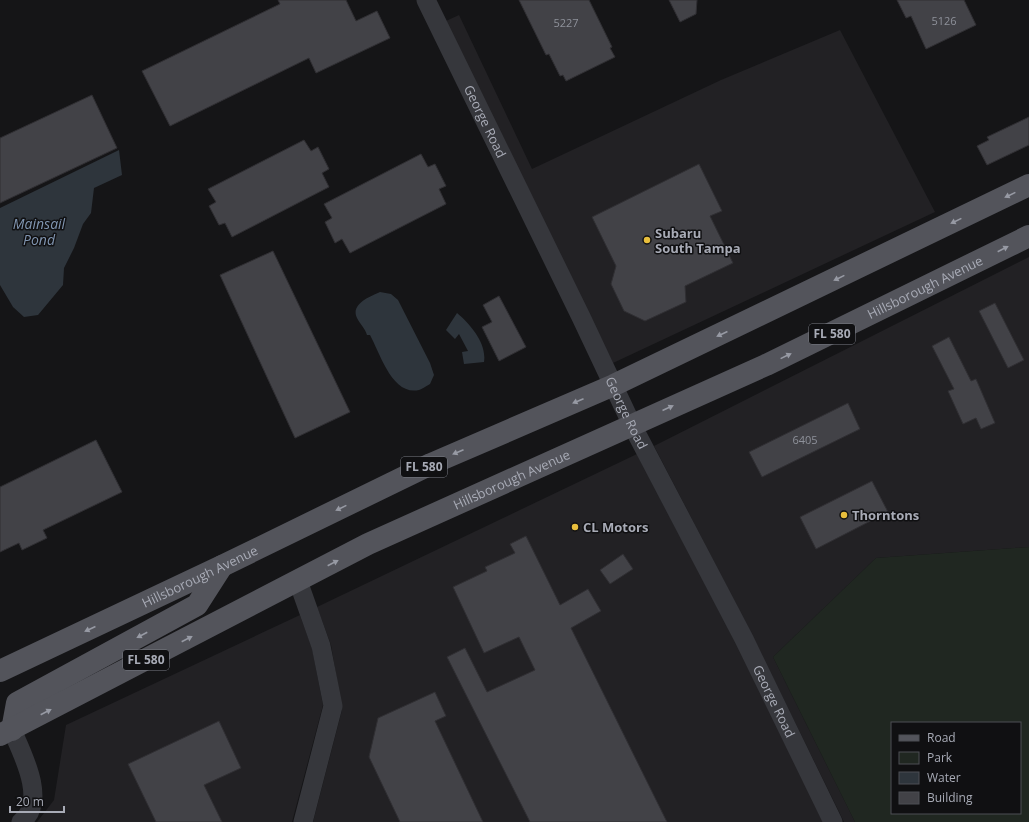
<svg xmlns="http://www.w3.org/2000/svg" width="1029" height="822" font-family="'Open Sans',sans-serif">
  <style>
    .built { fill: #222124 }
    .green { fill: #202721; fill-rule: evenodd }
    .water { fill: #2e353c }
    .building { fill: #424247; stroke: #302f33 }
    .lines { fill: none; stroke-linecap: round; stroke-linejoin: round }
    .minor { stroke: #36373c; stroke-width: 19 }
    .major { stroke: #53545b; stroke-width: 22 }
    .oneway { fill: #979aa4 }
    .poi-dot { fill: #e8be3c; stroke: #101012; stroke-width: 1.5 }
    .labels { text-anchor: middle; stroke-width: 3; stroke-linejoin: round; paint-order: stroke }
    .number-label { font-size: 11px; fill: #8e919a }
    .shield { fill: #101012; stroke: #7a7c85; stroke-width: 1 }
    .shield-label { font-size: 12px; font-weight: bold; fill: #a8abb6 }
    .street-label { font-size: 13px; fill: #a8abb6; stroke: #101012 }
    .poi-label { font-size: 13px; font-weight: bold; fill: #a8abb6; stroke: #101012; text-anchor: start }
    .water-label { font-size: 14px; font-style: italic; fill: #8095b0; stroke: #101012 }
  </style>
  <rect width="100%" height="100%" fill="#151517"/>
  <path class="built" d="M459,15L532,169L721,80L840,30L935,212L613,363L446,21Z
    M1029,257V547L876,558L773,657L855,822H844L752,635L654,446Z
    M637,454L736,643L823,822H313L342,710L331,645L317,607Z
    M300,615L312,648L323,705L292,822H37L54,800L66,725Z"/>
  <path class="green" d="M1029,547V822H855L773,657L876,558ZM892,723H1020V813H892Z"/>
  <path class="water" d="M119,150L122,175L94,188L91,213L83,224L74,248L64,268L63,285L38,315L24,317L13,307L0,285V208Z
    M380,292L391,294L398,300L430,363L434,375L430,384C426,386 422,389 419,390C392,396 380,353 370,335H367C365,328 360,324 357,318C350,304 371,296 380,292Z
    M457,313C470,324 487,343 484,362L464,364L462,352L468,351L459,334L455,339L446,330Z"/>
  <path class="building" d="M278,0H346L356,21L377,11L390,38L316,73L309,58L170,126L142,71L280,4Z
    M519,0H589L612,47L610,48L615,57L566,81L563,75L560,76L549,54L546,55Z
    M669,0H697L696,14L680,22Z
    M897,0H964L976,25L926,49L911,16L906,18Z
    M92,95L117,148L0,203V138Z
    M1029,117V145L987,165L977,146L989,140L987,137Z
    M304,140L311,151L318,147L329,169L322,173L329,187L232,237L225,223L219,225L209,206L216,202L208,189Z
    M421,154L428,167L435,164L446,186L439,189L446,204L350,253L342,239L335,243L325,222L332,218L324,204Z
    M699,164L722,211L710,216L733,263L685,286L686,302L645,321L624,311L611,284L616,266L592,217Z
    M273,251L350,412L295,438L220,275Z
    M499,296L526,347L499,361L482,327L492,322L483,305Z
    M995,303L1024,360L1008,368L979,311Z
    M949,337L971,381L976,379L995,423L981,429L976,418L963,424L948,391L954,389L932,346Z
    M848,403L860,429L762,477L749,452Z
    M96,440L122,492L43,530L47,538L22,550L19,543L0,552V487Z
    M872,481L888,512L816,549L800,517Z
    M526,536L560,605L588,589L601,611L571,628L667,822H530L447,657L465,648L487,692L535,670L519,637L484,653L453,587L487,571L485,567L515,553L510,544Z
    M623,554L633,569L610,584L600,570Z
    M435,692L446,716L435,721L483,822H400L369,757L378,718Z
    M219,721L241,768L204,785L222,822H156L128,764Z"/>
  <g class="lines">
    <g class="minor">
      <path id="s1" d="M426,0L581,317L632,425L744,639L833,822"/>
      <path d="M298,581L321,646L333,706L303,822"/>
      <path d="M12,730C22,753 48,802 21,822"/>
    </g>
    <g class="major">
      <path id="s2" d="M0,671L222,566L431,464L614,385L1029,185"/>
      <path d="M12,730L17,703L197,605L222,566"/>
      <path id="s3" d="M0,735L368,544L766,365L1029,236"/>
    </g>
  </g>
  <defs><path id="oneway-solid" d="M-6-.8H1V-3.2L6.5 0L1 3.2V.8H-6Z"/></defs>
  <g class="oneway">
    <use href="#oneway-solid" transform="translate(1010 195) rotate(154)"/>
    <use href="#oneway-solid" transform="translate(956 221) rotate(154)"/>
    <use href="#oneway-solid" transform="translate(1003 249) rotate(-27)"/>
    <use href="#oneway-solid" transform="translate(839 278) rotate(154)"/>
    <use href="#oneway-solid" transform="translate(722 334) rotate(155)"/>
    <use href="#oneway-solid" transform="translate(786 356) rotate(-26)"/>
    <use href="#oneway-solid" transform="translate(578 401) rotate(157)"/>
    <use href="#oneway-solid" transform="translate(668 408) rotate(-24)"/>
    <use href="#oneway-solid" transform="translate(458 452) rotate(157)"/>
    <use href="#oneway-solid" transform="translate(341 508) rotate(154)"/>
    <use href="#oneway-solid" transform="translate(333 563) rotate(-27)"/>
    <use href="#oneway-solid" transform="translate(90 629) rotate(155)"/>
    <use href="#oneway-solid" transform="translate(142 635) rotate(152)"/>
    <use href="#oneway-solid" transform="translate(187 639) rotate(-27)"/>
    <use href="#oneway-solid" transform="translate(46 712) rotate(-27)"/>
  </g>
  <g class="poi-dot">
    <circle cx="647" cy="240" r="4"/>
    <circle cx="844" cy="515" r="4"/>
    <circle cx="575" cy="527" r="4"/>
  </g>
  <g class="labels">
    <g class="number-label">
      <text x="944" y="25">5126</text>
      <text x="566" y="27">5227</text>
      <text x="805" y="444">6405</text>
    </g>
    <g class="shield">
      <rect x="809" y="324" width="46" height="20" rx="3"/>
      <rect x="401" y="457" width="46" height="20" rx="3"/>
      <rect x="123" y="650" width="46" height="20" rx="3"/>
    </g>
    <g class="shield-label">
      <text x="832" y="338">FL 580</text>
      <text x="424" y="471">FL 580</text>
      <text x="146" y="664">FL 580</text>
    </g>
    <g class="street-label">
      <text dy="5" stroke="none"><textPath href="#s1" startOffset="135">George Road</textPath></text>
      <text dy="5" stroke="none"><textPath href="#s3" startOffset="1028">Hillsborough Avenue</textPath></text>
      <text dy="5" stroke="none"><textPath href="#s1" startOffset="459">George Road</textPath></text>
      <text dy="5" stroke="none"><textPath href="#s3" startOffset="572">Hillsborough Avenue</textPath></text>
      <text dy="5" stroke="none"><textPath href="#s2" startOffset="221">Hillsborough Avenue</textPath></text>
      <text dy="5" stroke="none"><textPath href="#s1" startOffset="783">George Road</textPath></text>
    </g>
    <g class="poi-label">
      <text x="655" y="238">Subaru<tspan x="655" dy="15">South Tampa</tspan></text>
      <text x="852" y="520">Thorntons</text>
      <text x="583" y="532">CL Motors</text>
    </g>
    <g class="water-label">
      <text x="39" y="229">Mainsail<tspan x="39" dy="16">Pond</tspan></text>
    </g>
  </g>
  <rect x="891" y="722" width="130" height="92" fill="#101012" stroke="#4d4e54"/>
  <rect x="899" y="735" width="20" height="6" fill="#53545b" stroke="#4d4e54"/>
  <text x="927" y="742" font-size="12" fill="#a8abb6">Road</text>
  <rect x="899" y="752" width="20" height="12" fill="#202721" stroke="#4d4e54"/>
  <text x="927" y="762" font-size="12" fill="#a8abb6">Park</text>
  <rect x="899" y="772" width="20" height="12" fill="#2e353c" stroke="#4d4e54"/>
  <text x="927" y="782" font-size="12" fill="#a8abb6">Water</text>
  <rect x="899" y="792" width="20" height="12" fill="#424247" stroke="#4d4e54"/>
  <text x="927" y="802" font-size="12" fill="#a8abb6">Building</text>
  <path d="M10 806v6h54v-6" fill="none" stroke="#a8abb6" stroke-width="2"/>
  <text x="16" y="806" font-size="12" fill="#a8abb6" stroke="#101012" stroke-width="3" paint-order="stroke">20 m</text>
</svg>
